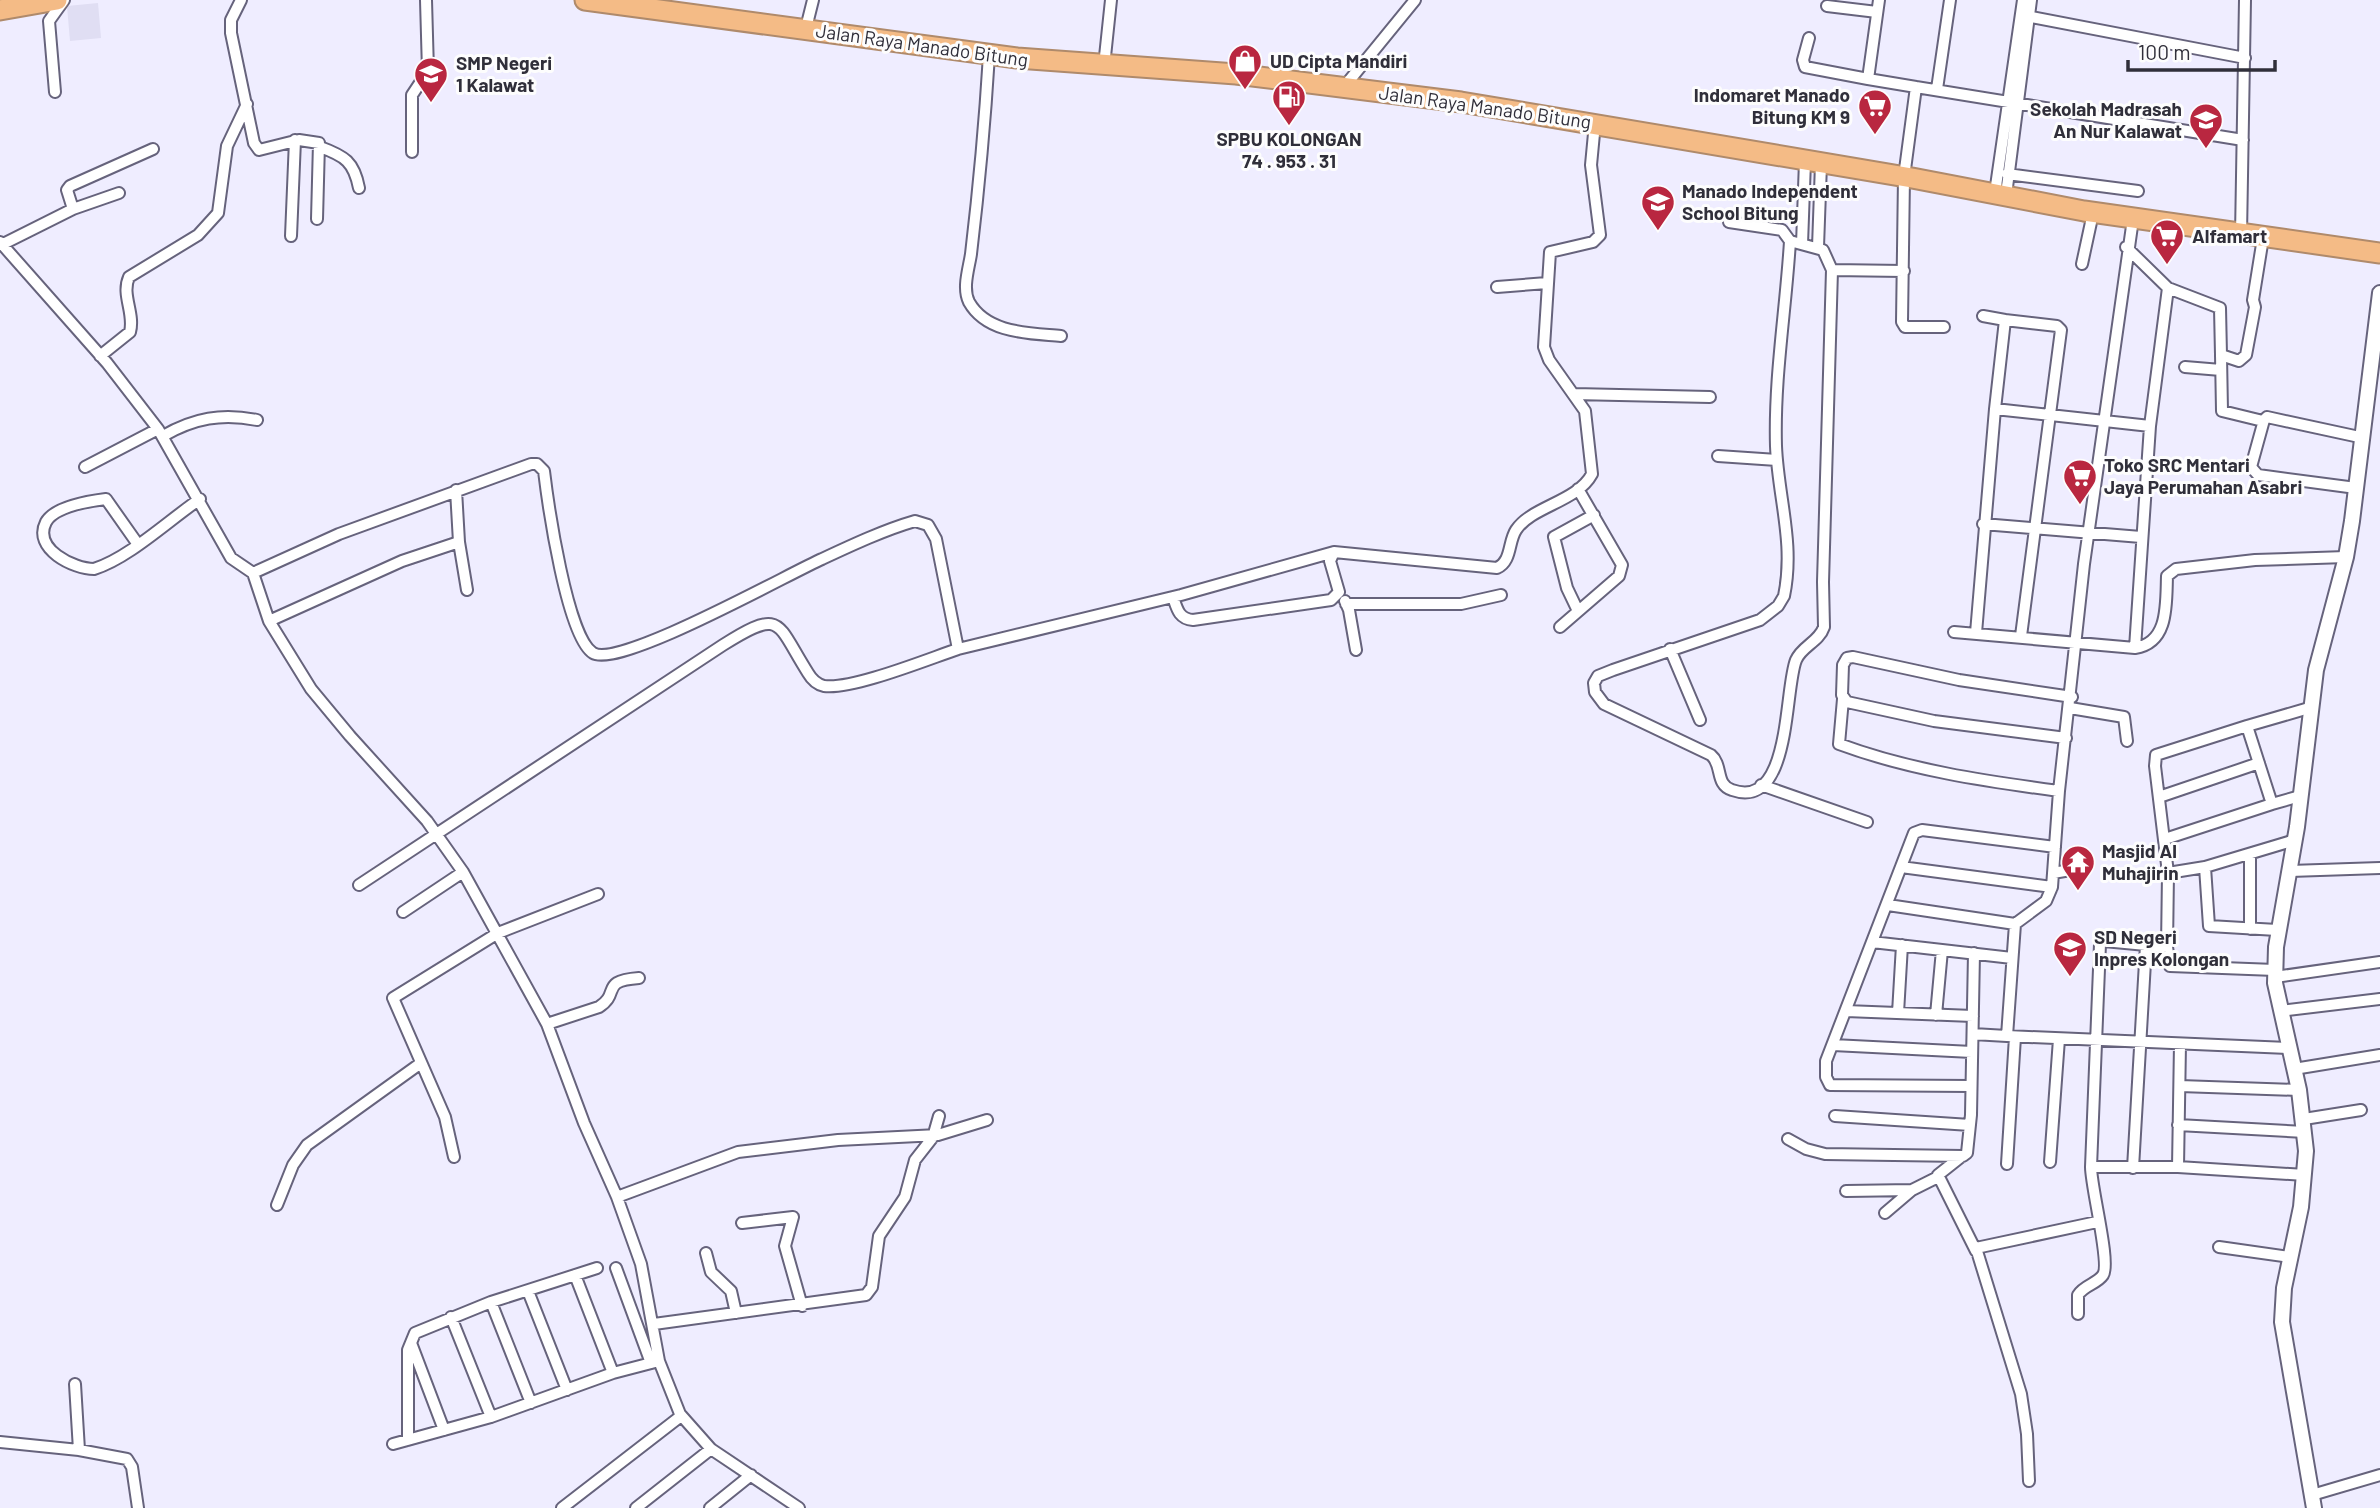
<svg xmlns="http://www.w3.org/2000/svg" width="2380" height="1508" font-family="Barlow,sans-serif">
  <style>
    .built { fill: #e0def3 }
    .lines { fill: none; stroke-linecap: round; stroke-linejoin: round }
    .street-casing { stroke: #66637c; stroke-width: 14 }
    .secondary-casing { stroke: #66637c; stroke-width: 18 }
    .highway-casing { stroke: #af8a6b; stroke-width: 23 }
    .street { stroke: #fff; stroke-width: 10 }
    .secondary { stroke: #fff; stroke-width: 14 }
    .highway { stroke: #f4bb86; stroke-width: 19 }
    .labels { text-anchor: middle; stroke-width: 6; stroke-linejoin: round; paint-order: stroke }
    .street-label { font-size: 19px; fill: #302f3a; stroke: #fdfdfd }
    .poi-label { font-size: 19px; font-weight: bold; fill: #302f3a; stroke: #fdfdfd; text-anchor: start }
  </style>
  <rect width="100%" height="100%" fill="#efedff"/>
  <path class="built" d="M98,3L101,38L70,41L67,6Z"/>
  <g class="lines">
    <g class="street-casing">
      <path id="street" d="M241,0L231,20V33L254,143L259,150L299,140L319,143L317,219
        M1879,0L1868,79L1916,87
        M1827,6L1877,12
        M2021,15L2245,58
        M806,28L813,0
        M1809,38L1803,60L1805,67L1868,79
        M989,55C985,121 979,187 971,254C969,268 962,288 969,302C987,334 1030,333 1061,336
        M1104,66L1111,0
        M1344,87L1415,0
        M1937,89L1950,0
        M55,92L49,21L64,0
        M320,147C345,156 354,162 359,188
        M412,152V95L428,71L426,0
        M2007,174L2138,191
        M1995,193L2023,0
        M2006,195L2031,0
        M73,209L119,193
        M2133,219L2084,564L2059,791L2052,887L2046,901L2015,924L2007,1036L2288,1048
        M1729,222L1782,230L1790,241C1786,309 1774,377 1776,446C1778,497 1795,543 1784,596L1778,606L1760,620L1613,670L1598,676L1594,683L1595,692L1604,704L1711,755C1723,765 1715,785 1732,790C1792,811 1784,689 1796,660C1802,646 1819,642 1824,627L1823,582L1832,270L1823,250L1790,241
        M2241,235L2245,0
        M291,236L295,140
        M0,242L107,363L158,429L231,558L253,573L269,621L311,689L350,736L427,821L463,872L547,1024L584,1123L617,1197L641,1264L659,1361L680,1414L711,1449L799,1508
        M1802,244L1805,161
        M1,245L73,209L67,190L70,186L153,149
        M1818,247L1821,164
        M2126,247L2168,288L2220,308L2221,355L2239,361L2246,355L2255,307L2253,300L2263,238
        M2082,264L2093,213
        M1832,270L1904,271
        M1497,287L1547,283
        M1983,316L2005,320L1995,409
        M2005,320L2057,326L2061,330L2021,636
        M1944,327H1905L1902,322L1904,177L1916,87L2243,140
        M2221,355L2222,411L2263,421
        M100,356L130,332C135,313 121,295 129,277L198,235L218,213L227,146L247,104
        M2185,367L2221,370
        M1574,394L1710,397
        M163,436C194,418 222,413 257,420
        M1718,456L1777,460
        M85,467L158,429
        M2356,488L2258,475L2251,467L2264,420L2267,417L2364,438
        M456,490L459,542L467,590
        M1983,524L2141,537
        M137,543L106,499C90,501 55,506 46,522C32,549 74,569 94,569C129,558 169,520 200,499
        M253,573L339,534L531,464H537L544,471C548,504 567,637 593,653C619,669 788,574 822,559C852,545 884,530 915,521L928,525L936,539L958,649L1181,595L1334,552L1497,568C1512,561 1508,542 1516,530C1532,506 1577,502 1592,474L1585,411L1549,360L1544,347L1550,252L1593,242L1600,235L1591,165L1595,123
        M1173,597C1177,609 1179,619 1193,620L1331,600L1339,592L1330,561L1334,552
        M1345,601L1349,610L1356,650
        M1346,604H1461L1501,595
        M1578,611L1567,588L1554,537L1594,515
        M269,621L402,561L459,542
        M1560,627L1619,576L1622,565L1578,489
        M1954,632L2135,648L2150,426L2168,288
        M1976,633L1995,409L2150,426
        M2135,648C2169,643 2166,604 2167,576L2176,569L2255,560L2346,557
        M1670,649L1700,720
        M1843,699L1839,744C1909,770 1984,781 2059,791
        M2070,708L2124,717L2127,741
        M2247,726L2309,708
        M2066,738L1934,721L1847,702L1842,695L1843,665L1847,658L1853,657L1959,680L2072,697
        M1761,785L1867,822
        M2159,797L2259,763
        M2165,839L2272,804
        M1901,867L2052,887
        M2205,867L2209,926L2277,930
        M2290,871L2380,868
        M2053,873L2082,868
        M2168,873L2205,867L2295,840
        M359,885L723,645C783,607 776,623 808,673C812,680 816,684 824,686C852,690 928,659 958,649
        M1888,905L2015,924
        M403,912L463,872
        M2250,929V854
        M1872,942L2012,958
        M2146,945L2167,947L2168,873L2155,766L2156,755L2247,726L2272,804L2300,796
        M2167,947L2170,966L2275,970
        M2275,977L2380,962
        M1846,1011L1973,1016
        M2280,1011L2380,999
        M1898,1013L1902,945
        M1936,1015L1942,950
        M547,1024L599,1007C621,993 599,981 639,978
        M1973,1034L2007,1036
        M1833,1045L1972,1052
        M2294,1069L2380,1055
        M1971,1086L1830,1085L1826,1077V1061L1914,833L1922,830L2055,847
        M2180,1086L2299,1090
        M1835,1116L1970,1125
        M2304,1119L2361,1110
        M2178,1125L2305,1132
        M1788,1139L1806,1149L1825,1154L1963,1156L1967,1153L1971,1115L1974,953
        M1962,1156L1938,1175L1976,1251
        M454,1157L445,1117L393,998L498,933L598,894
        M2050,1162L2059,1039
        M2007,1164L2015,1037
        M2091,1167H2178L2305,1175
        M2178,1167L2180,1044
        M1846,1191L1912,1190
        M617,1197L738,1152L838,1140L938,1135L987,1120
        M277,1205L293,1165L307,1145L421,1063
        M1885,1213L1912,1190L1938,1177
        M742,1223L793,1217L785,1246L802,1306
        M2219,1247L2290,1257
        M706,1253L711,1272L731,1291L736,1313
        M616,1268L651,1363
        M575,1275L613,1373
        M528,1291L567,1390
        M491,1302L531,1403
        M2078,1314V1295C2084,1285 2097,1284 2103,1275C2111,1263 2091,1188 2091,1167L2100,944L2104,941L2146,945L2133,1168
        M451,1317L491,1417
        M654,1324L866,1295L872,1287L879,1236L905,1197L915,1160L933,1137L939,1116
        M411,1343L444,1430
        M75,1384L79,1450
        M408,1440V1350L415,1333L491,1302L597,1268
        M0,1442L79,1450L127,1459L132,1467L138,1508
        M393,1444L491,1417L613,1373L659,1361
        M2029,1481L2027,1434L2021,1394L1976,1248L2097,1222
        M2312,1495L2380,1475
        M562,1508L681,1416
        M636,1508L711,1449
        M710,1508L751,1475"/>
    </g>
    <g class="secondary-casing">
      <path id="secondary" d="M2314,1508L2282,1322L2284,1288L2301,1207L2306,1151L2299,1090L2275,983L2276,947L2297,827L2316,670L2346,557L2352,521L2380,293"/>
    </g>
    <g class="highway-casing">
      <path id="highway" d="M585,0L1017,58L1236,74L1461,102L1912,178L2084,211L2380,253
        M0,10L57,0"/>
    </g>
    <use href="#street" class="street"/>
    <use href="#secondary" class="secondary"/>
    <use href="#highway" class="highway"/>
  </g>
  <defs>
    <g id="shop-pin" transform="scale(1.75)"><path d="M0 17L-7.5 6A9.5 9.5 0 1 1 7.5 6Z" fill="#b92740" stroke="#fdfdfd"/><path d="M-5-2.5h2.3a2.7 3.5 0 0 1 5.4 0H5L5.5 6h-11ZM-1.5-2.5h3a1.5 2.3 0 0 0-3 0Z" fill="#fff"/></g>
    <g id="school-pin" transform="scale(1.75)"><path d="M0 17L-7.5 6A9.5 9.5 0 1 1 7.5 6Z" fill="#b92740" stroke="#fdfdfd"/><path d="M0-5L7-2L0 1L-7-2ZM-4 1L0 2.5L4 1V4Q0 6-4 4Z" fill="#fff"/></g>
    <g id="fuel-pin" transform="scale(1.75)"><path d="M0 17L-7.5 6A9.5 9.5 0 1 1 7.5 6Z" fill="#b92740" stroke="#fdfdfd"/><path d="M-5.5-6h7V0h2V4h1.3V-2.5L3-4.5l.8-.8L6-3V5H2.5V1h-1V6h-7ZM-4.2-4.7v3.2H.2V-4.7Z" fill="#fff"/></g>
    <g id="supermarket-pin" transform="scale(1.75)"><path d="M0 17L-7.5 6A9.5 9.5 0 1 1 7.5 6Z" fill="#b92740" stroke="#fdfdfd"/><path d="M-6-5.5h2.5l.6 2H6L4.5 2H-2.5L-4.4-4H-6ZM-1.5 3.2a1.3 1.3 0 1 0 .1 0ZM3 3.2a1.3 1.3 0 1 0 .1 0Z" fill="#fff"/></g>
    <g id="temple-pin" transform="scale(1.75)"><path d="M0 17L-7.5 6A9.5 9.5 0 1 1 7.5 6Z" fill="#b92740" stroke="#fdfdfd"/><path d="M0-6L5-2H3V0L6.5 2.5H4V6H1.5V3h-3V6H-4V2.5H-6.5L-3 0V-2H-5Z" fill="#fff"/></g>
  </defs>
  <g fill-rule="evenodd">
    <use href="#shop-pin" x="1245" y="61"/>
    <use href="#school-pin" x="431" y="74"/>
    <use href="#fuel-pin" x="1289" y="97"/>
    <use href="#supermarket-pin" x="1875" y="106"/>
    <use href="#school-pin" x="2206" y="120"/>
    <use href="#school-pin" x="1658" y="202"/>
    <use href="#supermarket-pin" x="2167" y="236"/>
    <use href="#supermarket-pin" x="2080" y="476"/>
    <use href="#temple-pin" x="2078" y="862"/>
    <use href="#school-pin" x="2070" y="948"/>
  </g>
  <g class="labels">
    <g class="street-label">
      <text transform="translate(922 45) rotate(8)" y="7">Jalan Raya Manado Bitung</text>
      <text transform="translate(1485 107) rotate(8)" y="7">Jalan Raya Manado Bitung</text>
    </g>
    <g class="poi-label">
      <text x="1270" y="68">UD Cipta Mandiri</text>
      <text x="456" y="70">SMP Negeri<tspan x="456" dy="22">1 Kalawat</tspan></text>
      <text x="1850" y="102" text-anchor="end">Indomaret Manado<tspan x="1850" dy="22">Bitung KM 9</tspan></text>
      <text x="2182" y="116" text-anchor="end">Sekolah Madrasah<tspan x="2182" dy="22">An Nur Kalawat</tspan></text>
      <text x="1289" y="146" text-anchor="middle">SPBU KOLONGAN<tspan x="1289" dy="22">74 . 953 . 31</tspan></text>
      <text x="1682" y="198">Manado Independent<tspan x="1682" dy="22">School Bitung</tspan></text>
      <text x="2192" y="243">Alfamart</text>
      <text x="2104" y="472">Toko SRC Mentari<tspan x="2104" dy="22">Jaya Perumahan Asabri</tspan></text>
      <text x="2102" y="858">Masjid Al<tspan x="2102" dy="22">Muhajirin</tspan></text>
      <text x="2094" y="944">SD Negeri<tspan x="2094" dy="22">Inpres Kolongan</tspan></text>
    </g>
  </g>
  <path d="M2128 60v10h147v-10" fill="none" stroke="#302f3a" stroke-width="3.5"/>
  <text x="2138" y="60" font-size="21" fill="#302f3a" stroke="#fdfdfd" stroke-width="5" paint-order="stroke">100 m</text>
</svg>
